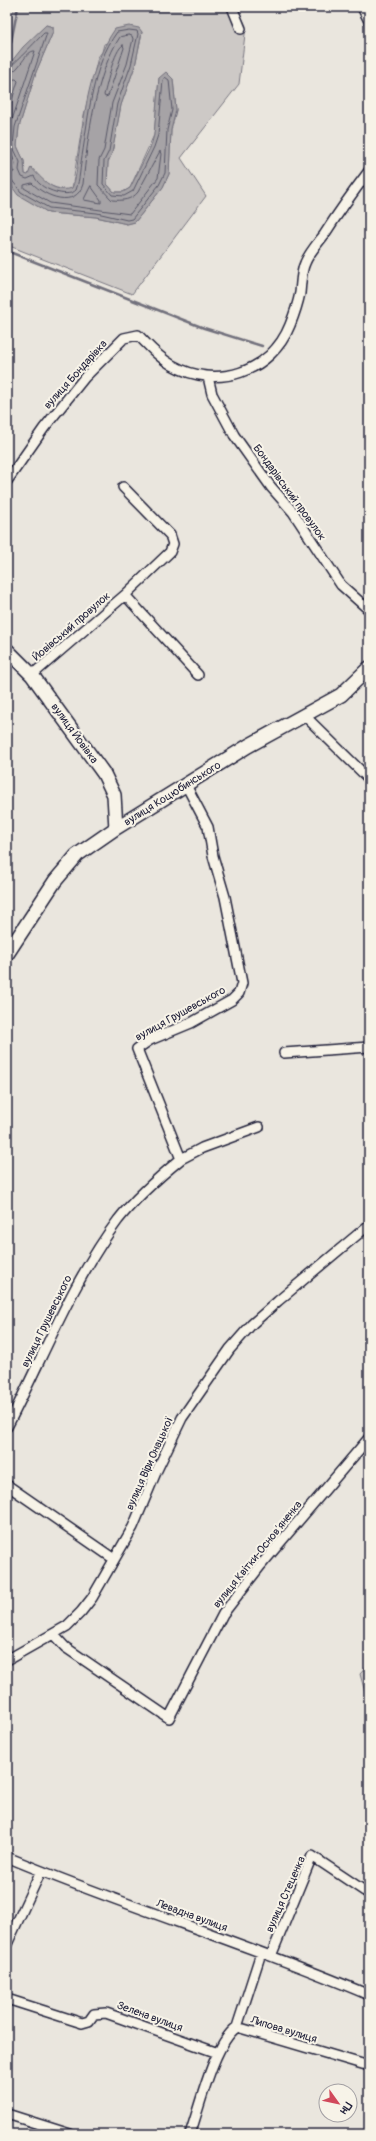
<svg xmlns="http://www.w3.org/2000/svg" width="376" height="2141" font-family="Pangolin,sans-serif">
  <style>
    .green { fill: #cdc9c6; stroke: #787680 }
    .water { fill: #a6a3a6; stroke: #716f7b }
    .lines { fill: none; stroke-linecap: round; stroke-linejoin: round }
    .shore { stroke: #575666; stroke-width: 1 }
    .stream { stroke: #716f7b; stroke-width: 2.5 }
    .street-casing { stroke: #22223b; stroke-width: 12 }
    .secondary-casing { stroke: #22223b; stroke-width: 16 }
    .street { stroke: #f7f3e8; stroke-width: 9 }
    .secondary { stroke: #f7f3e8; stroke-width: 13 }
    .labels { text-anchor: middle; stroke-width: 4; stroke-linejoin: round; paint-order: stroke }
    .street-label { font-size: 11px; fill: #22223b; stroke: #f7f3e8 }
  </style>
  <rect width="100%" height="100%" fill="#eae6de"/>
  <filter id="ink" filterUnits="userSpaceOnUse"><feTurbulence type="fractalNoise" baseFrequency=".025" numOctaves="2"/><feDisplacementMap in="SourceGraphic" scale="8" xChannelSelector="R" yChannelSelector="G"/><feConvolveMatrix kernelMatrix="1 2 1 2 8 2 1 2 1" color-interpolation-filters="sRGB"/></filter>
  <g filter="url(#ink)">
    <path class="green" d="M7,7H237L246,26L239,84L181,158L206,196L132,294L7,245V175L10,184L48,213L96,217L127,224L135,222L163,187L169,174L171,130L176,110L173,79L159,78L154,135L130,188L123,192H114L107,184L108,162L112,153L121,105L135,66L142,32L104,44L102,52L98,57L84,115L72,189C64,191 48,187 42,180C38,176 35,172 31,168L28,176L25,174L24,161L17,146L19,127L36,72L53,32V27L46,25L7,67Z
      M369,1664V1707L360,1674Z"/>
    <path class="water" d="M46,25L53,27V32L36,72L19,127L17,146L24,161L25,174L28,175L31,167C42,179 54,194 72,188C77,177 77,164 79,152C85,109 90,65 115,29L129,26L139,28L142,32L135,66L121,105L112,153L108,162L107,184L114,192H123L130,188L151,146L154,135L159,78L166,72L173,79L176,110L171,130L169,174L163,187L135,222L127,224L96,217L49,213L18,195L10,184L7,175V67L23,47Z"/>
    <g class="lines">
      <path class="shore" d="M129,35L132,36L133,39L127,64L112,103L104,150L99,160L98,185L112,200C122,201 132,200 138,192L160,151L161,154L158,178L130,214L50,203L24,188V185L32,183C45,197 76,209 83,184C87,141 96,72 120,37Z
        M123,45L124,48L108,96L105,97L104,95C107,84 114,50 123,45Z
        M7,69C10,69 39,38 44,33H47L15,127L13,147L20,162L19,170L22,177L27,179L34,176C36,179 37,182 40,184C47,191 69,198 76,190C80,179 80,167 82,156C89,115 92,66 117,32L129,30L137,31L138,34L131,65L117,104L109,151L104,161L103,184L112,195L124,196L133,191L154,147L158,135L163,80L165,77L169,80L172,110L167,130L165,173L159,185L132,219L127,220L97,213L49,208L21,192L11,179L7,177
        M7,74C20,73 25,50 35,51L10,126L8,146L15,163L14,172H7
        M7,80L16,79L18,81L7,116
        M91,186L101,200V203L84,200Z"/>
      <path class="stream" d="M7,48L11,42L18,7
        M7,251L204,328L262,346"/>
      <g class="street-casing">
        <path id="street" d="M232,7L241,29
          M362,7L369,21
          M208,377L212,394L234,435L271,487L293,512L341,585L369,610
          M7,481L44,428L85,377L124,338L138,335C148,345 158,357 172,365C216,390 271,373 290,325C294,315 298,303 300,293C301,284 301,271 305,263C309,253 317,244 324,235C338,213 353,192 369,171
          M123,487L170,535L173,544L170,552L125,595L198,675
          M32,675L125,595
          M304,715L369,779
          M284,1053L369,1047
          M181,1159L202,1148L259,1127
          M7,1427C43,1358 71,1283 118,1220C136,1197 159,1177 181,1159L137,1049L150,1040L191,1023L232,1000L239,993L242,983L225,897L213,856L208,827L186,785
          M7,1485L114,1559
          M53,1634L65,1647L169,1718L223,1614L261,1565L369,1438
          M7,1660L67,1626L81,1612L92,1598L133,1527L157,1470L182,1418L230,1349L252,1324L278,1301L369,1225
          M7,1857C126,1907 250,1944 369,1995
          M7,1944L41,1871
          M271,1956L312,1856L369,1894
          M7,1999L82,2023L89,2021L94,2014L106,2013L218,2053
          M237,2027L261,1953
          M7,2114L70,2134
          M190,2134C200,2106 214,2043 237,2027L369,2066"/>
      </g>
      <g class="secondary-casing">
        <path id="secondary" d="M7,650L32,675L104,774L114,795L116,828
          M7,954L55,881L77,855L116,828L248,746L341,695L369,668"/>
      </g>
      <use href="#street" class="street"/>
      <use href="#secondary" class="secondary"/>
    </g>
  </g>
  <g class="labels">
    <g class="street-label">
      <text transform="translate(75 374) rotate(-48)" y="4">вулиця Бондарівка</text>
      <text transform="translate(290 492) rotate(54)" y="4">Бондарівський провулок</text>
      <text transform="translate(71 626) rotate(-41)" y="4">Йовівський провулок</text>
      <text transform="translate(75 733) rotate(54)" y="4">вулиця Йовівка</text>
      <text transform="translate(172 793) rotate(-32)" y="4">вулиця Коцюбинського</text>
      <text transform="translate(180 1013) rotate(-29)" y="4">вулиця Грушевського</text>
      <text transform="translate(46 1321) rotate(-64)" y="4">вулиця Грушевського</text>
      <text transform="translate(149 1463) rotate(-66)" y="4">вулиця Віри Онацької</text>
      <text transform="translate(257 1554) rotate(-51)" y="4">вулиця Квітки-Основʼяненка</text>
      <text transform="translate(285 1894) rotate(-66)" y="4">вулиця Стеценка</text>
      <text transform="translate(192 1915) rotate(20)" y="4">Левадна вулиця</text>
      <text transform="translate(150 2016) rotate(20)" y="4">Зелена вулиця</text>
      <text transform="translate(284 2029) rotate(17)" y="4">Липова вулиця</text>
    </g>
  </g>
  <rect width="376" height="2141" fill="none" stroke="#f7f3e8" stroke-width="24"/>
  <rect x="12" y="12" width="352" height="2117" fill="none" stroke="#22223b" stroke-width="1.5" filter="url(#ink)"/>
  <g transform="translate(338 2103) rotate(123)"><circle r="19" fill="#f7f3e8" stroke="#a29fa3"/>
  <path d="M0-3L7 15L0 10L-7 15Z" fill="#d1495b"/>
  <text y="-6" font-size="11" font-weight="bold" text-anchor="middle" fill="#22223b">Пн</text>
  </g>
</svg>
